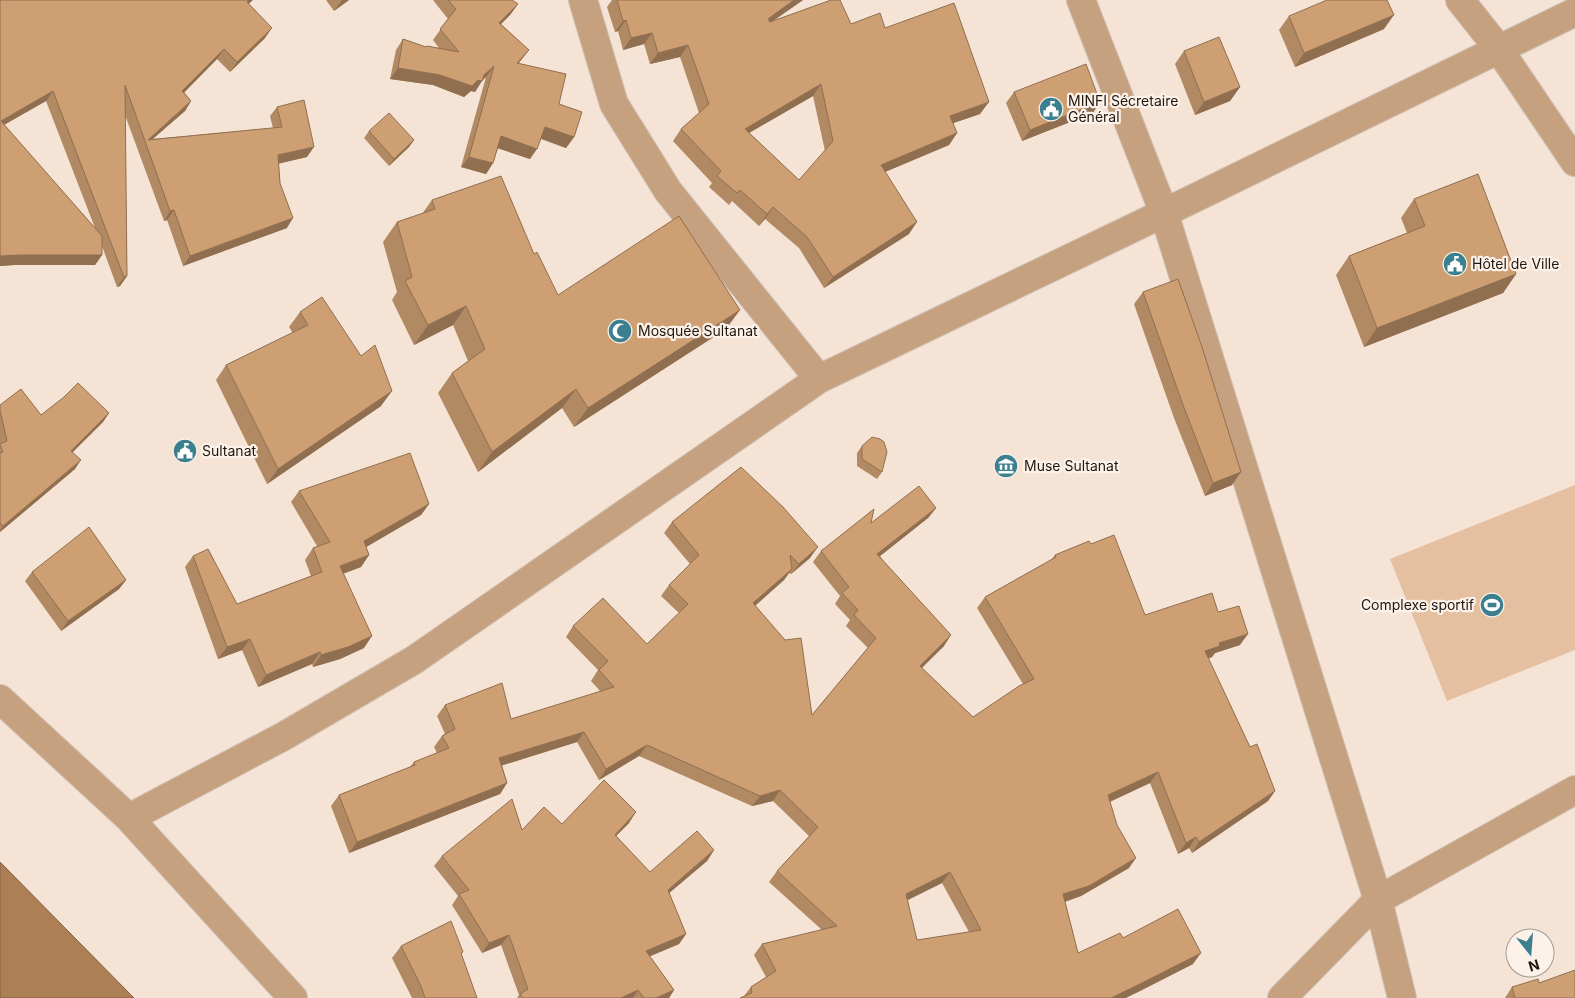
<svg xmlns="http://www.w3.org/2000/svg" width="1575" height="998" font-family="Inter,sans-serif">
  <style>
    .pitch { fill: #e4c0a0 }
    .water { fill: #ad7f54; stroke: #826040 }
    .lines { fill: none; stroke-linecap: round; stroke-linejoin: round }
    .minor-casing { stroke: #cebfb2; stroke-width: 30 }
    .minor { stroke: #c6a17f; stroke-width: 28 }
    .wall { fill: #b18963; fill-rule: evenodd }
    .shaded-wall { fill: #906f50 }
    .building { fill: #ce9f73; stroke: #906f50; fill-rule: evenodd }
    .labels { text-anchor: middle; stroke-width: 4.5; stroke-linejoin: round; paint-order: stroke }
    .poi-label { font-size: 14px; fill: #1e1813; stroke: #fdf2e9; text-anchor: start }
  </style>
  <rect width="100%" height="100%" fill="#f5e4d5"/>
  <path class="pitch" d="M1575,485V650L1447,701L1390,559Z"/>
  <path class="water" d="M0,862L134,998H0Z"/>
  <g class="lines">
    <g class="minor-casing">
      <path id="minor" d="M583,0L614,104L668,191L819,379
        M1081,0L1164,213L1378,900L1402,998
        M1460,0L1498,48L1575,162
        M0,699L129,818L293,998
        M129,818L284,736L414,660L819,379L1164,213L1575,12
        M1282,998L1378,900L1575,790"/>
    </g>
    <use href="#minor" class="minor"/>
  </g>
  <path class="wall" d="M0,0L249,4L265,38L230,72L217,59L184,92L191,101L185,111L152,139L273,128L270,116L277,107L307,157L278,164L280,183L287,228L183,266L167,220L164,221L125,115L127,276L120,286L117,287L102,246V255L95,265H14L0,266ZM46,101L95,228L4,125Z
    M326,0H349L334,11Z
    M433,0H512L518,4L510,15L501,24L529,50L519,63L559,104L574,137L566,148L541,139L530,159L498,148L493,163L486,174L461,167L486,77L482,80L475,92L471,91L464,97L433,85L390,79L396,50L403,39L426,47L439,48L433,40L448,19Z
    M612,0H803L773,21L851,24L885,28L980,114L953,123L957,133L949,145L885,172L909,234L824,288L799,248L765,219L759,226L732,201L729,205L709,187L712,183L673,141L681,129L699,113L680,57L650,64L644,44L623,50L618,31L615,32L607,7ZM813,96L825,151L799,180L749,133Z
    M1289,16L1384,29L1295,67L1279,30Z
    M1184,51L1240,87L1230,101L1195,115L1175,64Z
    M1014,92L1093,113L1022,141L1006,103Z
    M369,131L414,140L409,147L389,166L364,138Z
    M1414,199L1516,274L1503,293L1364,347L1336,275L1349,256L1407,233L1401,218Z
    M432,200L534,254L558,295L726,329L574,427L562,408L478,472L438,393L452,373L468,361L453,325L414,345L392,300L397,292L383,242L397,222L422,214Z
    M1143,292L1232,485L1205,496L1174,418L1134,304Z
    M300,312L381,406L267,484L216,380L226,365L293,333L289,327Z
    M0,405L41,415L109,413L103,422L72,452L75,469L0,532Z
    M862,446L882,472L877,479L857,466V453Z
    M299,491L429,504L421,515L366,547L369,555L361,567L343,574L364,648L340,659L313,667L312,664L258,687L242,650L218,659L185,567L193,556L237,604L311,576L305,560L313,548L317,546L291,502Z
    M936,508L928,518L880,556L944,646L922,668L973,717L1023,684L977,608L985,597L1051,560L1055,555L1091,544L1145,615L1218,612L1240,645L1215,653L1212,657L1208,659L1250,747L1275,791L1268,801L1192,853L1189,848L1178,854L1150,783L1110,802L1129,868L1081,896L1065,902L1078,953L1123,938L1193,964L1134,994L744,996L751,987L766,977L754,955L762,944L822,930L769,882L777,871L809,836L773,801L752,806L639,756L599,780L577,742L502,765L507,783L500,794L349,853L331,806L339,795L410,767L414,762L437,753L434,747L442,736L445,734L437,716L445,705L511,719L601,692L591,681L598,670L566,637L573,626L647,644L679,613L661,596L669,585L690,564L664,533L672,522L810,558L791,574L789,573L784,580L755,605L812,715L868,648L846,626L850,620L835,604L840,596L813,562L821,551L871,523ZM942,883L969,932L917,940L907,900Z
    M32,572L126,580L119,589L61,631L25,581Z
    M629,823L616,836L650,872L714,850L707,861L669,893L686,934L679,944L650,956L674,990L669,998H517L519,995L501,945L482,953L452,905L458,896L434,866L442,856L522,830L562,824Z
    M401,946L461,955L477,998H412L392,958Z
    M1539,983L1575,998H1505L1512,987Z"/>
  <path class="shaded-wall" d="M249,0H253L240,12L247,2Z
    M342,0H349L334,11Z
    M794,0H803L760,30L768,19Z
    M518,4L510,15L492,33L499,23Z
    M1394,15L1384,29L1295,67L1304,53Z
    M626,20L618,31L615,32L623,21Z
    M272,28L265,38L230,72L237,62Z
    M652,33L644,44L623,50L631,38Z
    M688,45L680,57L650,64L658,53Z
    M224,49L217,59L176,101L182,91Z
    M529,50L521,60L509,73L517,63Z
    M494,66L486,77L482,81L475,92L471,91L464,97L433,85L390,79L398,68L484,75Z
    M821,84L813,96L737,140L745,129Z
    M1240,87L1230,101L1195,115L1204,102Z
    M53,91L46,101L0,127L1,121Z
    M191,101L185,111L146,145L148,140Z
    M989,102L980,114L942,127L950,116Z
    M1100,102L1093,113L1022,141L1030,130Z
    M545,127L574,137L566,148L537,137Z
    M957,133L949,145L873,177L881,165Z
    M501,136L537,149L530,159L494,147Z
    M414,140L409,147L389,166L394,159Z
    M314,147L307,157L271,165L278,155Z
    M469,157L493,163L486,174L461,167Z
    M773,207L765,219L759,226L767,214Z
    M174,210L167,220L164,221L170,211Z
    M293,218L287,228L183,266L190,256Z
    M917,222L909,234L824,288L833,277Z
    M20,255H102L95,265H14L0,266V256Z
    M1516,274L1503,293L1364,347L1377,328Z
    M127,276L120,286L117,287L124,277Z
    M466,306L453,325L414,345L428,325Z
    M740,310L726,329L574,427L588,408Z
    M576,389L562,408L478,472L492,452Z
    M392,391L381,406L267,484L278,469Z
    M109,413L103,422L65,460L71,451Z
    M81,460L75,469L0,532V531L3,526Z
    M1241,472L1232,485L1205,496L1213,483Z
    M429,504L421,515L356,553L364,541Z
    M936,508L928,518L870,564L877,554Z
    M818,547L810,558L791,574L799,564Z
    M369,555L361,567L331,578L340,566Z
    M792,569L784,580L746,614L753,603Z
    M126,580L119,589L61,631L68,621Z
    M1248,634L1240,645L1215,653L1212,657L1197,662L1205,651L1219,643Z
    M951,635L944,646L912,677L920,666Z
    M372,636L364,648L340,659L313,667L321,655Z
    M250,639L242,650L218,659L227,647Z
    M320,652L312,664L258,687L266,675Z
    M584,732L577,742L491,769L499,758Z
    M647,745L639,756L599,780L606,769Z
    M1158,772L1150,783L1100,806L1108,795Z
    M507,783L500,794L349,853L357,842Z
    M780,790L773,801L752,806L760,796Z
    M1275,791L1268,801L1192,853L1199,842Z
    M636,812L629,823L607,845L615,835Z
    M1196,837L1189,848L1178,854L1186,843Z
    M714,850L707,861L661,900L668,890Z
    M1136,858L1129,868L1081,896L1055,905L1063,894Z
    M950,872L942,883L898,905L906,894Z
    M686,934L679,944L639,961L646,951Z
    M509,935L501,945L482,953L489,943Z
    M1201,953L1193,964L1134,994L1126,998H1111Z
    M638,990L633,998H621Z
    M674,990L669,998H656Z"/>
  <path class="building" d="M0,0H249L247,2L272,28L237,62L224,49L182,91L191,101L148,140L282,127L277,107L304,100L314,147L278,155L280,183L293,218L190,256L174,210L170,211L125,85L127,276L124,277L53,91L1,121L102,236V255H20L0,256Z
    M448,0H512L518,4L499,23L529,50L517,63L566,74L559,104L582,112L574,137L545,127L537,149L501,136L493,163L469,157L494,66L484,75L482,81L478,80L472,86L440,75L398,68L403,39L426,47L427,46L459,52L440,29L456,9Z
    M617,0H794L768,19L770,22L831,0H840L851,24L880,13L885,28L954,3L989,102L950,116L957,133L881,165L917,222L833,277L807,237L773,207L767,214L740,190L737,193L717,176L721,171L681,129L709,104L688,45L658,53L652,33L631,38L626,20L623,21ZM821,84L833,141L799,180L745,129Z
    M1327,0H1387L1394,15L1304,53L1289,16Z
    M1219,37L1240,87L1204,102L1184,51Z
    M1086,64L1100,102L1030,130L1014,92Z
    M389,113L414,140L394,159L369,131Z
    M1478,174L1516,274L1377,328L1349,256L1425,226L1414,199Z
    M501,176L534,254L537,252L558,295L679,216L740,310L588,408L576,389L492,452L452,373L485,349L466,306L428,325L405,281L412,277L397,222L435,209L432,200Z
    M1178,279L1202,347L1241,472L1213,483L1183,405L1143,292Z
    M322,297L361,356L375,345L392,391L278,469L226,365L308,325L300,312Z
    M78,383L109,413L71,451L81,460L3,526L0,523V453L3,452L0,444L7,441L0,410V405L21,389L41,415L64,397Z
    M872,437L880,439L884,442L887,452L882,472L862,459V446Z
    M410,453L429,504L364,541L369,555L340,566L372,636L348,647L321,655L320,652L266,675L250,639L227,647L193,556L208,549L237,604L322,572L313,548L330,542L299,491Z
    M741,467L783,507L818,547L799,564L790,555L792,569L753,603L785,640L801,638L812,715L876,638L854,615L858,610L842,593L849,587L821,551L874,509L871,523L919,486L936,508L877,554L951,635L920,666L973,717L1019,686L1034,679L985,597L1056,557L1055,555L1089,541L1091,544L1114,535L1145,615L1212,593L1218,612L1239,606L1248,634L1219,643L1220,646L1205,651L1250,747L1257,744L1275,791L1199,842L1196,837L1186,843L1158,772L1108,795L1117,825L1136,858L1089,886L1063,894L1078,953L1120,933L1123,938L1178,909L1201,953L1142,983L1111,998H740L752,993L751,987L776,971L762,944L837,926L777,871L818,827L780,790L760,796L647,745L606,769L584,732L499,758L507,783L357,842L339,795L415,765L414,762L449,748L442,736L455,729L445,705L502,683L511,719L614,687L599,670L608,661L573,626L603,598L647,644L688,604L669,585L699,555L672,522ZM950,872L981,930L917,940L906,894Z
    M89,527L126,580L68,621L32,572Z
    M604,780L636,812L615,835L650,872L697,831L714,850L668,890L686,934L646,951L674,990L656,998H644L638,990L621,998H523L520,994L528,989L509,935L489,943L459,894L469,890L442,856L512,799L522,830L544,807L562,824Z
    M451,921L463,952L461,953L477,998H425L421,986L401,946Z
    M1575,970V998H1515L1512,987L1538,979L1539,983Z"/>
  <defs>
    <g id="civic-disc" transform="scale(1.25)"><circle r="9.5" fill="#3c808f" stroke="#fdf2e9"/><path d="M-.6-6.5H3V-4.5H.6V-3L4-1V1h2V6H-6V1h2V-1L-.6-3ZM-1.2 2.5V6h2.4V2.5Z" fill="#fff"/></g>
    <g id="mosque-disc" transform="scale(1.25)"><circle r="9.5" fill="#3c808f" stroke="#fdf2e9"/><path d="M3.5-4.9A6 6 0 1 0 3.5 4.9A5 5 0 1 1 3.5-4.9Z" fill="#fff"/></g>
    <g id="museum-disc" transform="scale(1.25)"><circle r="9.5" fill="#3c808f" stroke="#fdf2e9"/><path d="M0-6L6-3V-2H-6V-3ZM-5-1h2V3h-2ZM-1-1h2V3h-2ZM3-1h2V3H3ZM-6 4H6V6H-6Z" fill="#fff"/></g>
    <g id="stadium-disc" transform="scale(1.25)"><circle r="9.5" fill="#3c808f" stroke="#fdf2e9"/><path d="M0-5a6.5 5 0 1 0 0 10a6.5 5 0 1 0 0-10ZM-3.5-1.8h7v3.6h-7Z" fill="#fff"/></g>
  </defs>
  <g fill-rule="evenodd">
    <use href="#civic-disc" x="1051" y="109"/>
    <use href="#civic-disc" x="1455" y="264"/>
    <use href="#mosque-disc" x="620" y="331"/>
    <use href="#civic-disc" x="185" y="451"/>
    <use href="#museum-disc" x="1006" y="466"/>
    <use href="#stadium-disc" x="1492" y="605"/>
  </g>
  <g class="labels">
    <g class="poi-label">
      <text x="1068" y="106">MINFI Sécretaire<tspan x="1068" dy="16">Général</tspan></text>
      <text x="1472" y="269">Hôtel de Ville</text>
      <text x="638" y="336">Mosquée Sultanat</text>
      <text x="202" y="456">Sultanat</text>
      <text x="1024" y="471">Muse Sultanat</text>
      <text x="1474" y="610" text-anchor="end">Complexe sportif</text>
    </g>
  </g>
  <g transform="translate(1530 953) rotate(163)"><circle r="24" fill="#fdf2e9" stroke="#a49b93"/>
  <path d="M0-4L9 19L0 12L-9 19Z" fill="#3c808f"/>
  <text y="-8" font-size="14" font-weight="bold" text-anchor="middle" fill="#1e1813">N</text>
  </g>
</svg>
